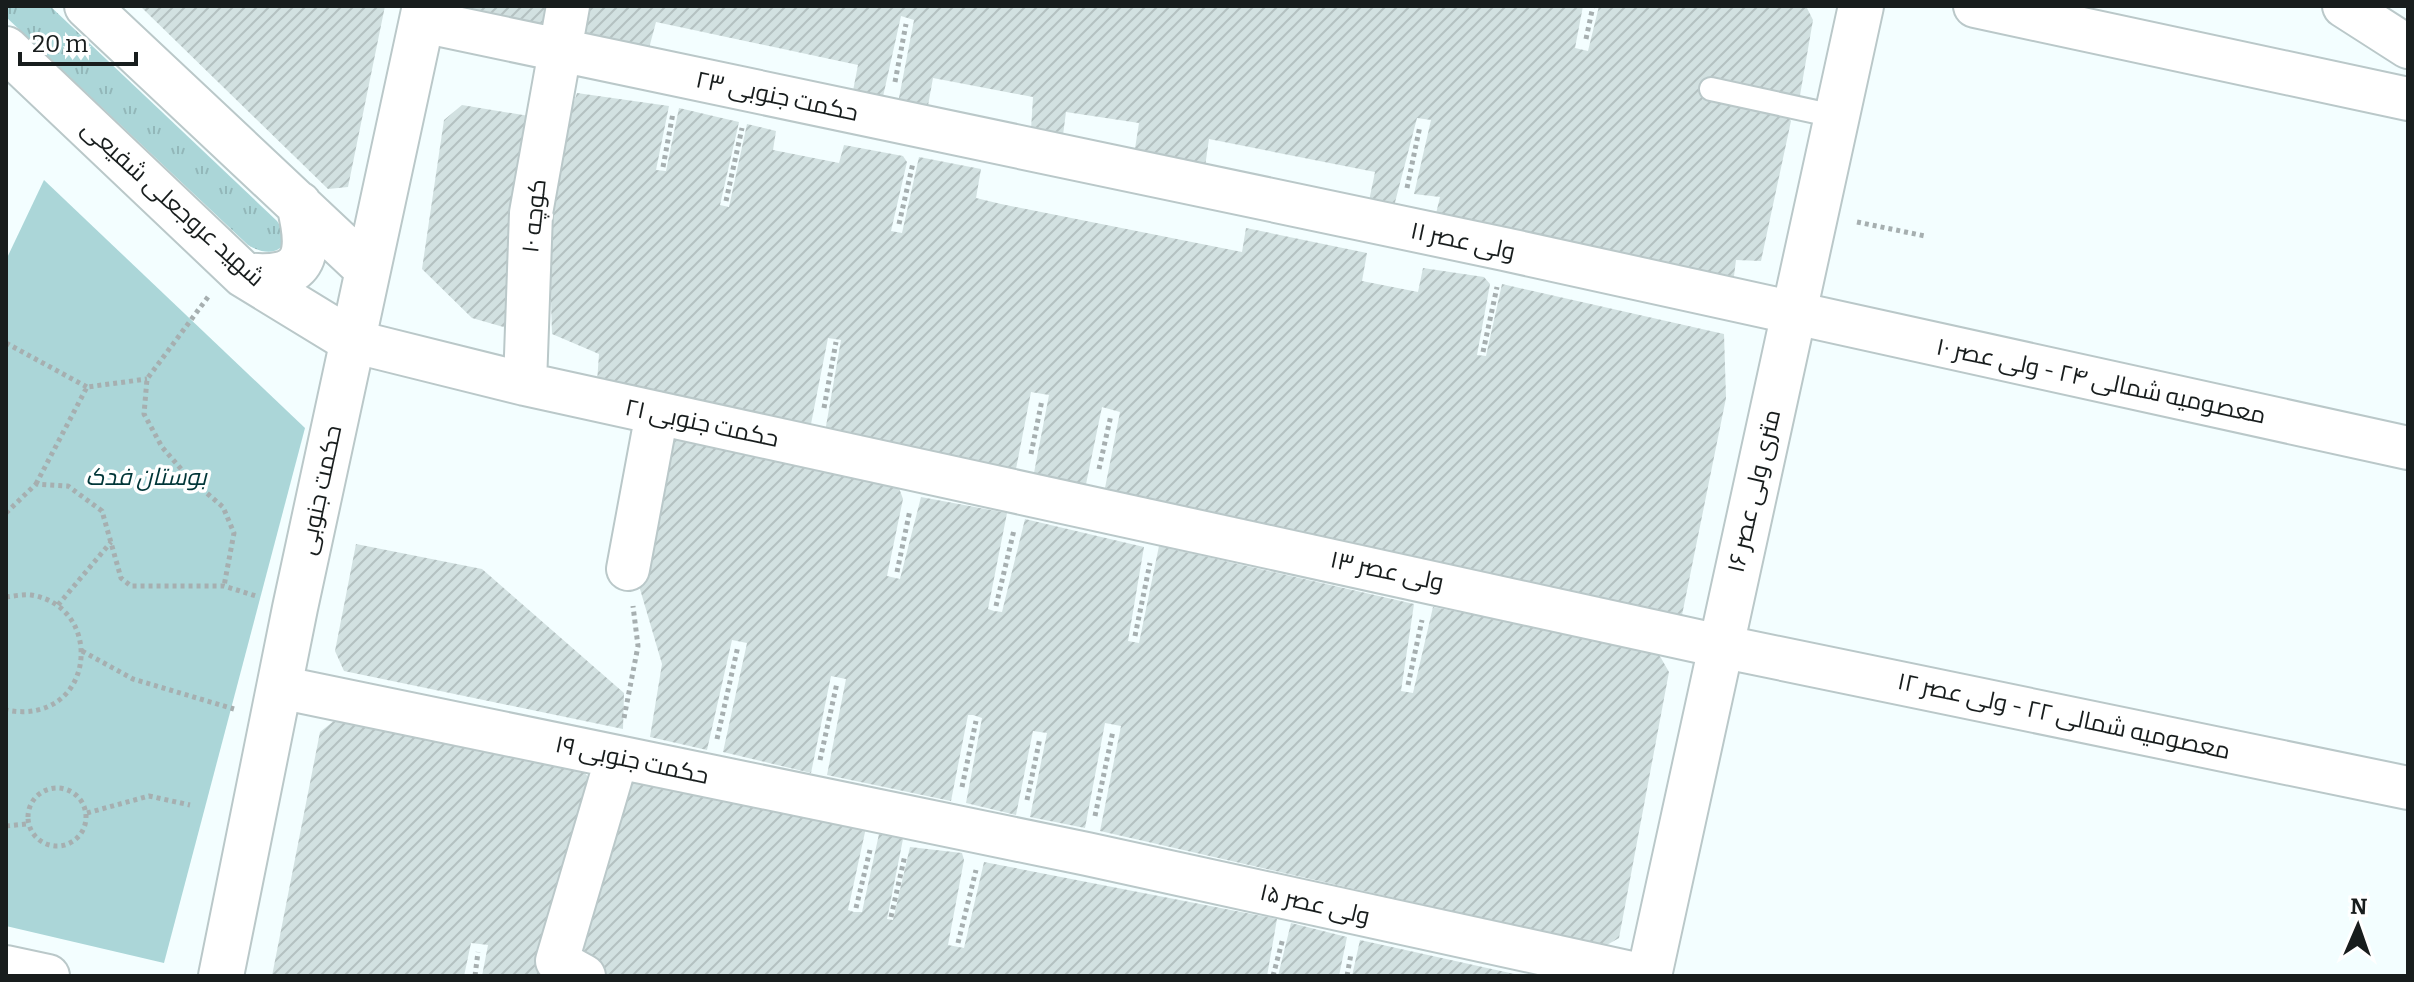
<svg xmlns="http://www.w3.org/2000/svg" width="2414" height="982" font-family="Bitter,Cairo,serif">
  <style>
    .grass { fill: url(#grass-tufts) }
    .park { fill: #abd6d8 }
    .building { fill: url(#building-hatch) }
    .lines { fill: none; stroke-linecap: round; stroke-linejoin: round }
    .service-casing { stroke: #bac8c9; stroke-width: 26 }
    .minor-casing { stroke: #bac8c9; stroke-width: 46 }
    .tertiary-casing { stroke: #bac8c9; stroke-width: 48 }
    .path { stroke: #a6afb0; stroke-width: 5; stroke-dasharray: 4 4; stroke-linecap: butt }
    .service { stroke: #fff; stroke-width: 22 }
    .minor { stroke: #fff; stroke-width: 42 }
    .tertiary { stroke: #fff; stroke-width: 44 }
    .labels { text-anchor: middle; stroke-width: 7; stroke-linejoin: round; paint-order: stroke }
    .street-label { font-size: 24px; fill: #181d1d; stroke: #fff }
    .park-label { font-size: 24px; font-style: italic; fill: #013638; stroke: #fff }
  </style>
  <defs>
    <pattern id="grass-tufts" width="24" height="20" patternUnits="userSpaceOnUse" patternTransform="scale(2)"><rect width="24" height="20" fill="#abd6d8"/><path d="M3 7l-1-3M5 7V3M7 7l1-3M15 17l-1-3M17 17v-4M19 17l1-3" fill="none" stroke="#92b7b9"/></pattern>
    <pattern id="building-hatch" width="6" height="6" patternUnits="userSpaceOnUse" patternTransform="scale(2)"><rect width="6" height="6" fill="#d2e1e1"/><path d="M-1 1l2-2M0 6l6-6M5 7l2-2" fill="none" stroke="#b4c1c1"/></pattern>
  </defs>
  <rect width="100%" height="100%" fill="#f3feff"/>
  <path class="grass" d="M6,6H50L277,221C296,249 272,260 248,245L6,17Z"/>
  <path class="park" d="M44,180L305,428L164,963L6,926V260Z"/>
  <path class="building" d="M140,6H385L348,187L328,189Z
    M470,6H555L551,34L468,18Z
    M587,6H1583L1575,48L1588,51L1599,6H1806L1813,20L1799,101L1706,83L1703,98L1785,113L1791,121L1761,261L1736,260L1733,284L1434,222L1440,197L1414,194L1431,120L1417,118L1393,210L1368,206L1375,172L1209,139L1205,167L1134,155L1139,123L1066,112L1063,135L1031,130L1033,97L933,78L927,111L898,103L914,20L901,16L882,101L852,96L858,65L656,22L648,52L590,41L582,26Z
    M577,93L669,106L656,170L666,171L679,108L739,122L720,205L729,207L747,124L776,131L773,150L839,163L844,145L903,156L907,162L891,231L902,233L919,157L981,169L976,198L1001,204L1242,252L1246,228L1367,253L1362,281L1418,292L1423,268L1484,277L1490,284L1477,355L1486,356L1502,284L1724,334L1726,398L1681,620L1104,493L1120,412L1102,407L1085,489L1033,478L1049,395L1031,392L1015,474L825,432L841,340L828,338L810,429L597,382L599,354L552,334L550,269L541,267L552,166Z
    M462,105L535,117L507,328L472,318L422,269L444,120Z
    M658,436L899,488L903,499L887,576L900,579L921,497L1007,513L988,609L994,611L1002,612L1025,519L1144,547L1128,641L1139,643L1159,546L1414,604L1401,691L1413,693L1433,607L1657,651L1669,672L1619,938L1605,946L1100,831L1121,726L1105,723L1085,828L1030,817L1047,733L1033,731L1016,815L966,803L982,718L973,715H968L951,801L827,775L846,679L831,676L811,773L723,752L747,643L732,640L707,750L650,737L662,664L635,572Z
    M356,544L482,569L624,693L623,729L344,671L335,651Z
    M335,720L390,724L398,734L580,767L597,788L548,976H482L488,945L471,943L464,976H272L320,732Z
    M626,780L867,823L848,910L854,912H862L879,834L903,839L887,919L893,920L910,847L962,853L964,860L948,945L964,948L984,862L1277,919L1267,976H602L570,959Z
    M1291,923L1347,937L1339,976H1278Z
    M1360,940L1519,975V976H1352Z"/>
  <g class="lines">
    <g class="service-casing">
      <path id="service" d="M1711,89L1839,117"/>
    </g>
    <g class="minor-casing">
      <path id="minor" d="M1975,6L2408,99
        M2344,6L2408,47
        M422,21L1504,249L2408,448
        M352,341L525,384L1720,646L2408,788
        M525,384L531,213L568,6
        M628,569L657,413
        M279,687L1087,854L1645,976
        M6,967L48,976
        M584,976L557,961L617,757"/>
    </g>
    <g class="tertiary-casing">
      <path id="tertiary" d="M87,6L367,269
        M6,49L244,275L352,341
        M244,275C306,282 312,257 299,204
        M221,976L295,608L425,6
        M1649,976L1861,6"/>
    </g>
    <path class="path" d="M1586,39L1593,6
      M895,82L906,24
      M663,167L673,113
      M1407,188L1420,126
      M726,201L742,128
      M1857,222L1925,236
      M899,224L913,163
      M208,297L147,379L144,414L162,447L188,477L223,507L234,533L224,586
      M6,343L87,387
      M1483,352L1497,287
      M824,408L836,342
      M1031,454L1042,400
      M1099,469L1111,415
      M36,484L87,387L147,379
      M6,513L36,484L68,486L102,511L121,578L131,586H224L256,596
      M897,572L910,510
      M6,597C14,596 24,594 31,595C107,607 95,727 6,710
      M58,605L111,542
      M996,606L1014,530
      M1135,636L1150,563
      M82,651L133,679L234,709
      M1408,685L1422,620
      M624,718L638,646L633,606
      M717,739L738,646
      M820,760L837,683
      M962,787L976,721
      M28 817a29 29 0 1 1 58 0a29 29 0 1 1-58 0Z
      M1027,800L1040,738
      M87,813L149,796L190,805
      M1095,816L1113,731
      M6,826L27,824
      M856,908L870,850
      M891,917L905,855
      M958,943L976,870
      M475,976L478,952
      M1273,976L1283,938
      M1347,976L1351,954"/>
    <use href="#service" class="service"/>
    <use href="#minor" class="minor"/>
    <use href="#tertiary" class="tertiary"/>
  </g>
  <g class="labels">
    <g class="street-label">
      <text transform="translate(777 96) rotate(12)" y="8">حکمت جنوبی ۲۳</text>
      <text transform="translate(173 203) rotate(42)" y="8">شهید عروجعلی شفیعی</text>
      <text transform="translate(534 216) rotate(-84)" y="8">کوچه ۱۰</text>
      <text transform="translate(1463 241) rotate(12)" y="8">ولی عصر ۱۱</text>
      <text transform="translate(2101 381) rotate(12)" y="8">معصومیه شمالی ۲۴ - ولی عصر ۱۰</text>
      <text transform="translate(702 423) rotate(12)" y="8">حکمت جنوبی ۲۱</text>
      <text transform="translate(320 490) rotate(-78)" y="8">حکمت جنوبی</text>
      <text transform="translate(1754 491) rotate(-77)" y="8">۱۶ متری ولی عصر</text>
      <text transform="translate(1387 571) rotate(12)" y="8">ولی عصر ۱۳</text>
      <text transform="translate(2064 716) rotate(12)" y="8">معصومیه شمالی ۲۲ - ولی عصر ۱۲</text>
      <text transform="translate(632 760) rotate(12)" y="8">حکمت جنوبی ۱۹</text>
      <text transform="translate(1315 904) rotate(13)" y="8">ولی عصر ۱۵</text>
    </g>
    <g class="park-label">
      <text x="146" y="485">بوستان فدک</text>
    </g>
  </g>
  <rect width="2414" height="982" fill="none" stroke="#181d1d" stroke-width="16"/>
  <g transform="translate(2358 926) rotate(2)" stroke="#ffffff" stroke-width="6" paint-order="stroke">
  <path d="M0-6L14 30L0 20L-14 30Z" fill="#181d1d"/>
  <text y="-12" font-size="22" font-weight="bold" text-anchor="middle" fill="#181d1d">N</text>
  </g>
  <path d="M20 52v12h116v-12" fill="none" stroke="#181d1d" stroke-width="4"/>
  <text x="32" y="52" font-size="24" fill="#181d1d" stroke="#ffffff" stroke-width="6" paint-order="stroke">20 m</text>
</svg>
